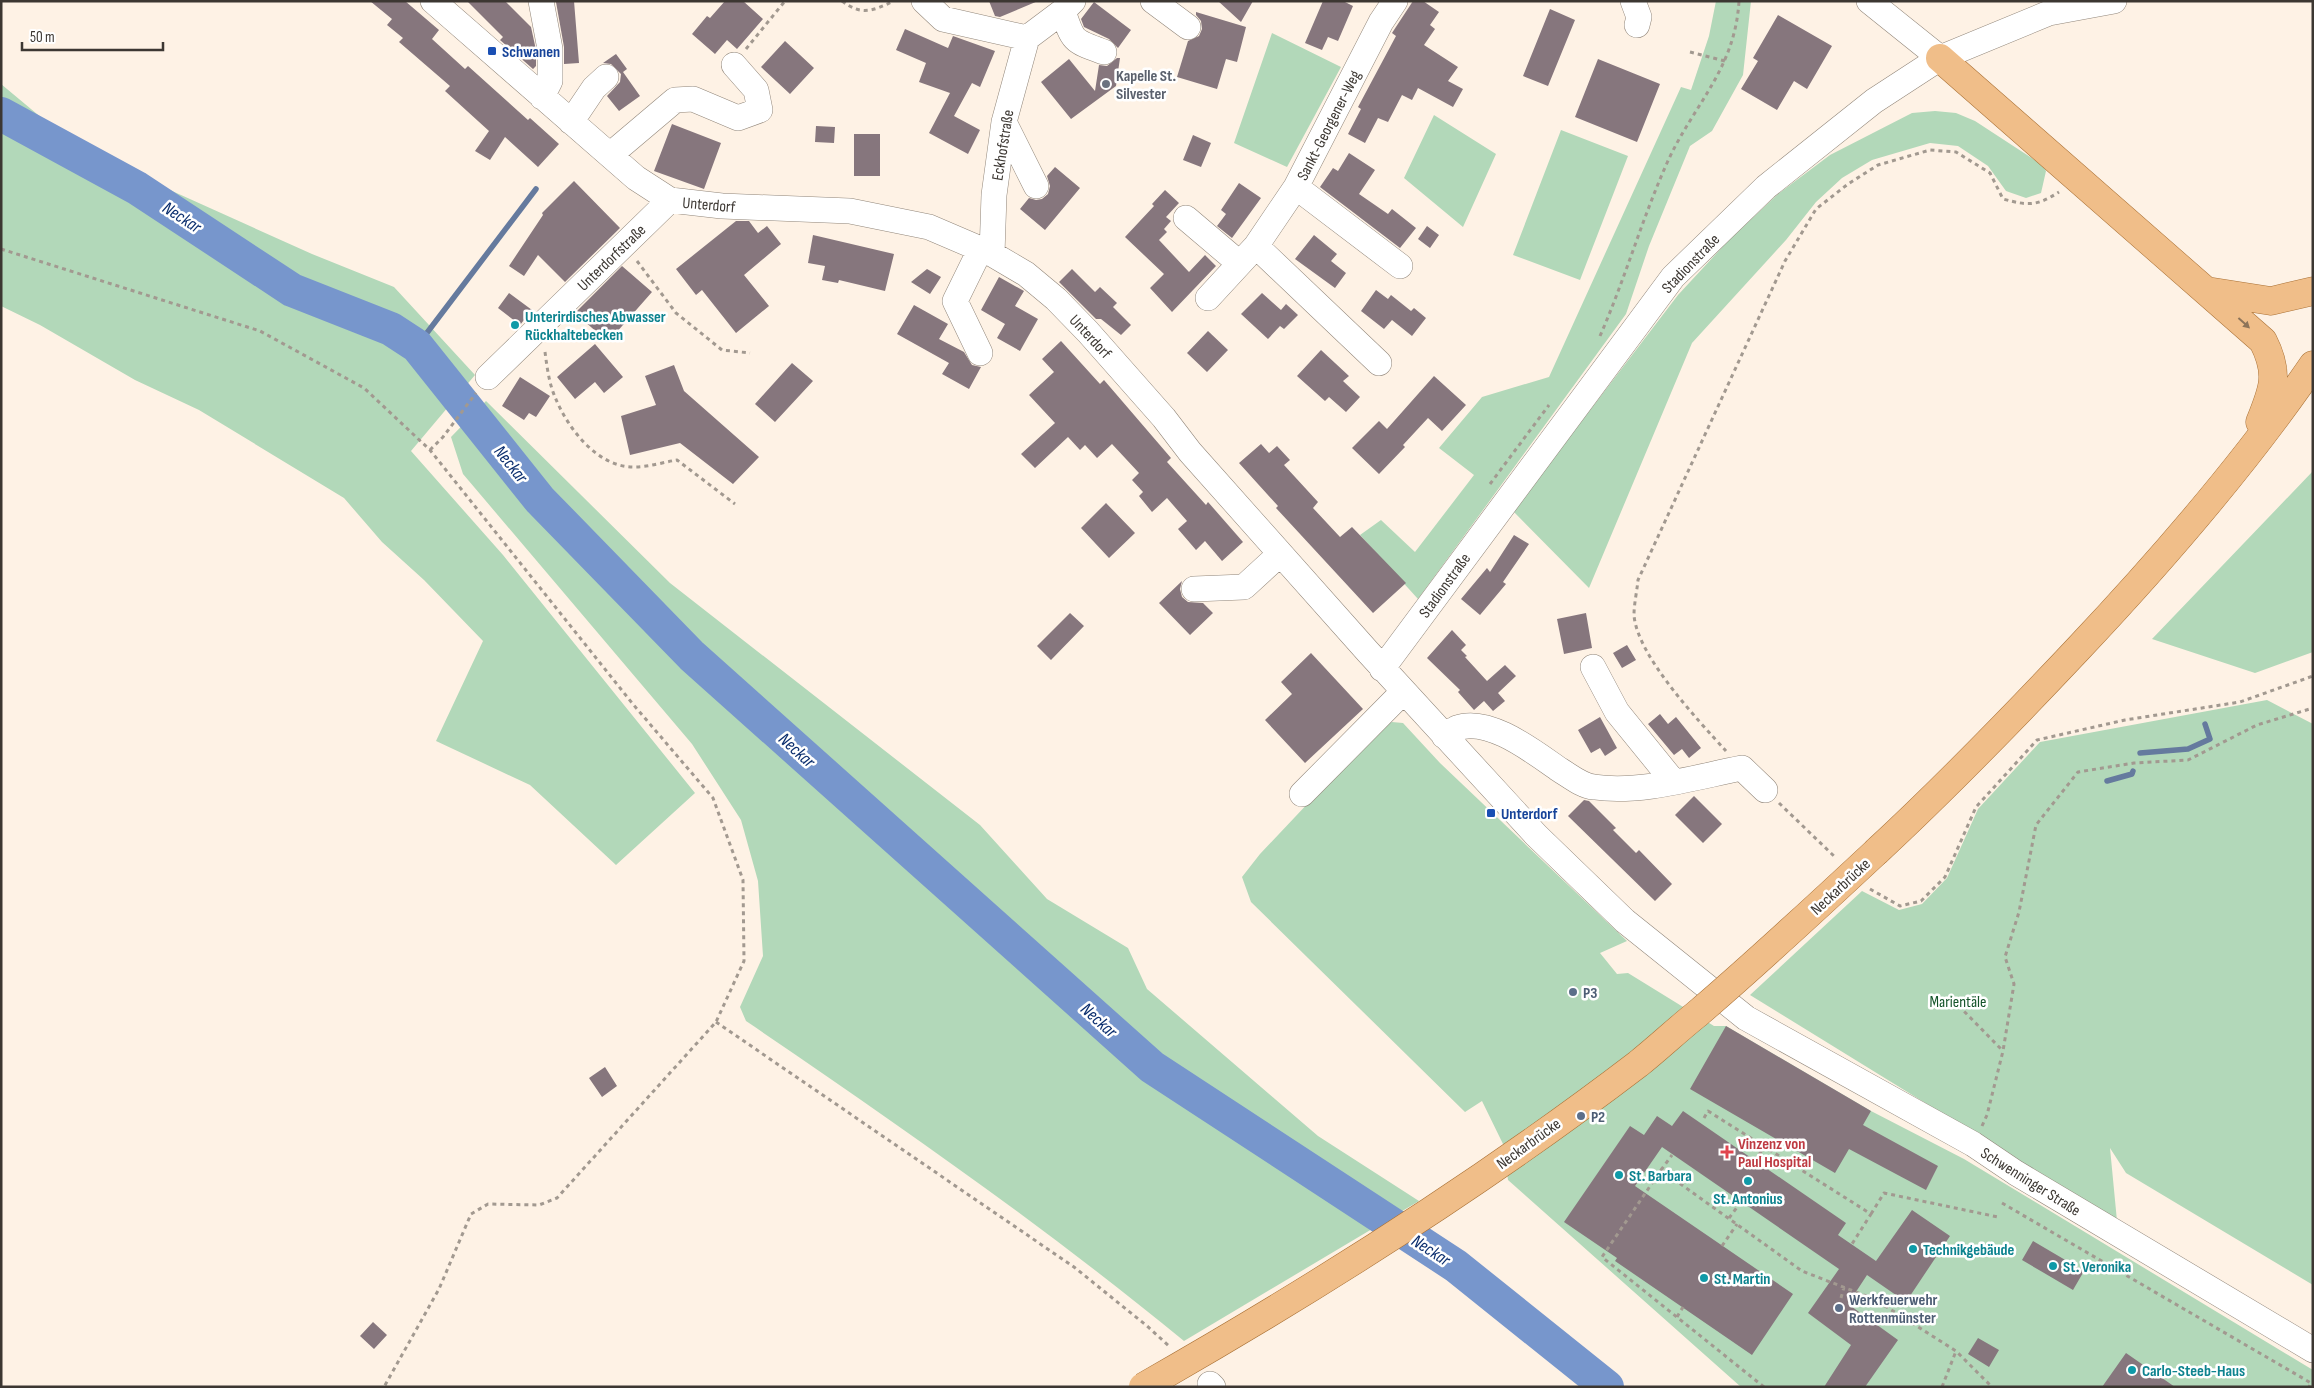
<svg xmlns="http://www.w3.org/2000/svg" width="2314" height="1388" font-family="'Sofia Sans Condensed',sans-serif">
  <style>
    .green { fill: #b2d8b9 }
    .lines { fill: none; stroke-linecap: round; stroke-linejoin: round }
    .stream { stroke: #657a9e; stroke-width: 5.5 }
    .river { stroke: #7796cc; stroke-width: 34 }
    .building { fill: #86767d }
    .minor-casing { stroke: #91867a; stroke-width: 26 }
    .major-casing { stroke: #aa7237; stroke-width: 29 }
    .path { stroke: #a29990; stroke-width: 3; stroke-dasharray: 4 4; stroke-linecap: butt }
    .minor { stroke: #fff; stroke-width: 25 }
    .major { stroke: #f0be89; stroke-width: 28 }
    .major-bridge-casing { stroke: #aa7237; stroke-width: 29; stroke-linecap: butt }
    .major-bridge { stroke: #f0be89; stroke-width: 28 }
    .oneway { fill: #8d7459 }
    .transit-dot { fill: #1a4fb4; stroke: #fff; stroke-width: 2 }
    .worship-dot { fill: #6b7280; stroke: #fff; stroke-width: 2 }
    .culture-dot { fill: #0f9aa8; stroke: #fff; stroke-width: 2 }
    .service-dot { fill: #5c6f8a; stroke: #fff; stroke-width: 2 }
    .health-dot { fill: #e0444e; stroke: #fff; stroke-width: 2 }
    .labels { text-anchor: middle; stroke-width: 5; stroke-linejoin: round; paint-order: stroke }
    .transit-label { font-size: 16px; font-weight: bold; fill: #164399; stroke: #fff; text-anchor: start }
    .worship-label { font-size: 16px; font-weight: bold; fill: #5b616d; stroke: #fff; text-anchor: start }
    .street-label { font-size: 16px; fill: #3c3732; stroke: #fff }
    .culture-label { font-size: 16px; font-weight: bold; fill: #0d838f; stroke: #fff; text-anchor: start }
    .service-label { font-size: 16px; font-weight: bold; fill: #4e5e75; stroke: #fff; text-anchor: start }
    .park-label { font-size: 16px; fill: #145329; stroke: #fff }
    .health-label { font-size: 16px; font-weight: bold; fill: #be3a42; stroke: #fff; text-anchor: start }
    .water-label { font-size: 18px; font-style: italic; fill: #0c2f6f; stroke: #fff }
  </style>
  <rect width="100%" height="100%" fill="#fef2e5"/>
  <path class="green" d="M1716,1H1751L1743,75L1712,131L1690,146L1649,246L1626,314L1418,599L1360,535L1381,520L1415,552L1474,475L1439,448L1482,397L1549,377L1681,87L1691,90L1709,36Z
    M1272,33L1341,67L1287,167L1234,143Z
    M1,84L55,129L161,186L312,254L394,287L475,375L411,451L503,555L695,793L616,865L530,785L436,741L483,641L424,580L382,542L344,498L199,410L135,380L40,325L1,306Z
    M1935,111L1956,113L1975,121L2041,164L2046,171L2041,193L2026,198L2006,191L1988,166L1958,146L1930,143L1872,160L1842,178L1816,202L1786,240L1692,343L1589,588L1513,511L1678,295L1728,241L1778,194L1830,155L1912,113Z
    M1434,115L1496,154L1463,227L1404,178Z
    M1561,130L1628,156L1580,280L1513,255Z
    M486,401L670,583L980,825L1047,899L1128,948L1147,989L1318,1136L1419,1201L1184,1341C1044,1226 896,1123 746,1021L740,1007L763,956L758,881L741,820L692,744L463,474L451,437Z
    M2313,471V652L2255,673L2152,639Z
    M2267,700L2313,724V1285L2126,1173L2110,1148L2117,1221L1750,995L1862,891L1899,910L1922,904L1947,878L1978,809L2040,742Z
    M1392,722L1403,723L1440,763L1627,941L1600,953L1617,974L1628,973L1714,1026H1726L1871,1111L1964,1159L2313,1370V1387H1741L1508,1180L1503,1144L1482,1101L1465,1112L1251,902L1242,877L1260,854L1379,728Z"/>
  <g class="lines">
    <path class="stream" d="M417,346L536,189
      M2140,753L2188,749L2210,739L2205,724
      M2107,781L2132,774L2133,771"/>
    <path class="river" d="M1,114L137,188L292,290L391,329L417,346L540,500L692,656L1152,1067L1456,1266L1607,1387"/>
  </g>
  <path class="building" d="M370,1H405L439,30L432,39L465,69L468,66L528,120L530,118L559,144L538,167L505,137L490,160L475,151L489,131L445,91L450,86L399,42L403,38L387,25L392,19Z
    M467,1H505L531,27L536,50V66L533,69L508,47L500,40L503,37Z
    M574,1L579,63L564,64V47L556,2Z
    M725,1H743L763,19L737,49L727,40L715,54L692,34L707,16L710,18Z
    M989,1H1038L1000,17L995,16Z
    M1218,1H1253L1241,22Z
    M1323,1H1343L1353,6L1338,41L1328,37L1322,50L1305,43Z
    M1413,1H1423L1439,12L1430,25L1435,29L1424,45L1458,67L1448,81L1463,89L1453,107L1418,88L1412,100L1402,95L1388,122L1378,118L1365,143L1348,134L1361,109L1358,107L1396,36L1392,33Z
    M1094,2L1131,30L1118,48L1109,39L1084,27L1081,19Z
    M1550,9L1575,20L1548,86L1523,76Z
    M1196,12L1246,27L1237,62L1226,59L1217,89L1177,77L1188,41L1199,36L1202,29L1201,21L1196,15Z
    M1778,15L1832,46L1807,89L1794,81L1777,110L1741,89L1758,61L1753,58Z
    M905,29L948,48L953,36L995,51L980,87L972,83L954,116L980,130L968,154L929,133L950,93L919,82L926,63L896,50Z
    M785,41L814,68L790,94L761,67Z
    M616,54L627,69L623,72L640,96L619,111L607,96L620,82L621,74L611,64L603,63Z
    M1117,58H1120L1116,86L1071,119L1041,82L1069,59L1095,91L1099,65L1107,66Z
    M1598,59L1660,84L1637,142L1575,117Z
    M672,124L721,143L704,189L654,171Z
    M816,126L835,127L834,143L815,142Z
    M854,134H880V176H854Z
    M1193,135L1211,143L1201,167L1183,160Z
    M1349,153L1375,170L1359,194L1388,214L1392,209L1416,228L1400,248L1320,187L1333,168L1338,171Z
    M1055,167L1080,188L1045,230L1020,209L1029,198L1036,200L1042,199L1048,194L1050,186L1047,176Z
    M574,181L620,228L565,282L538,255L524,276L509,266L543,215L542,213Z
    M1239,183L1261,198L1232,238L1217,226L1226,214L1221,210Z
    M1165,190L1179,203L1166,217L1171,221L1164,229L1167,232L1159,240L1189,272L1205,255L1216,266L1172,312L1150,288L1164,274L1125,237L1154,206L1152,204Z
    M736,221H749L758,233L767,226L781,244L744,275L769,306L736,333L702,290L696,295L676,269Z
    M1427,226L1439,235L1430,248L1418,239Z
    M813,235L894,254L885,291L839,280L838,283L822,280L825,266L808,263Z
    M1314,235L1337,254L1331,261L1346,273L1335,288L1295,259Z
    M622,266L652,292L608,342L575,313Z
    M927,269L941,277L930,294L911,282Z
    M1072,269L1095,292L1100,287L1117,303L1113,307L1131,325L1121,335L1101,319H1096L1059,282Z
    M999,277L1024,291L1015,306L1038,319L1020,351L997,338L1005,324L981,310Z
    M1376,290L1388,299L1391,295L1411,311L1414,308L1426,318L1412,336L1392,320L1384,329L1361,311Z
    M509,293L532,310L520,325L498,308Z
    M1262,293L1281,310L1286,304L1298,315L1284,329L1280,326L1268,339L1241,314Z
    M914,305L948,324L939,339L964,352L972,365L981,367L969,389L942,374L949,363L897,334Z
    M1208,331L1228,350L1207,372L1187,353Z
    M1061,341L1100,384L1104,380L1171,458L1167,462L1206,505L1208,502L1243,542L1222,561L1205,541L1196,550L1178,529L1187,521L1167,498L1152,512L1139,496L1143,492L1132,480L1139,473L1112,444L1097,458L1085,445L1080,450L1068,437L1035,468L1021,454L1055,423L1029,395L1054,372L1042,359Z
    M595,344L623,377L604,393L595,382L575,399L557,377Z
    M1321,350L1349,376L1343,381L1360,397L1346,412L1329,397L1325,401L1297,376Z
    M792,363L813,381L775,422L755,404Z
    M674,365L684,391L759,457L733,484L680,443L630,455L621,416L656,405L645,376Z
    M1434,376L1466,405L1442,431L1428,418L1403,445L1405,447L1379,474L1352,448L1379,421L1387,429Z
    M520,377L550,396L536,417L529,413L524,420L502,406Z
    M1261,444L1269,453L1277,446L1290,460L1284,465L1318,502L1313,508L1340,537L1352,527L1406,583L1373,613L1276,508L1278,506L1239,463Z
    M1106,503L1135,533L1109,558L1081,528Z
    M1514,535L1529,544L1503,582L1506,584L1480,615L1461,599L1487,568L1490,572Z
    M1182,581L1180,589L1182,597L1188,602L1203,603L1213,613L1190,635L1159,603Z
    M1070,613L1084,626L1051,660L1037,646Z
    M1586,613L1592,648L1564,654L1557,619Z
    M1452,630L1466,645L1461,650L1467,656L1465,657L1487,681L1505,665L1516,676L1498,693L1505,701L1493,711L1484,701L1474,710L1458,692L1460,690L1427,658Z
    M1627,645L1636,660L1622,668L1613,653Z
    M1311,653L1363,709L1305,763L1265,720L1292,694L1281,682Z
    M1660,714L1668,724L1676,717L1701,748L1689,758L1682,749L1674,755L1648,724Z
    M1600,717L1617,748L1605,756L1600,748L1591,753L1578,730Z
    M1694,796L1722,824L1703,843L1675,815Z
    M1584,800L1589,801L1616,828L1613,830L1636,853L1639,850L1672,884L1655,901L1568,816Z
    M1726,1026L1871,1111L1863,1125L1938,1166L1926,1190L1849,1149L1835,1173L1690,1089Z
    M605,1067L617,1086L602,1097L589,1078Z
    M1683,1111L1846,1223L1838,1235L1876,1261L1912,1210L1950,1236L1906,1302L1867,1275L1848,1304L1898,1340L1865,1387H1824L1851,1345L1808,1313L1839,1269L1662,1147L1635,1186L1793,1294L1752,1355L1615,1261L1617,1258L1564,1222L1630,1126L1644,1135L1657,1116L1672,1126Z
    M2033,1241L2084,1271L2073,1290L2022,1260Z
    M373,1322L387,1335L374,1349L360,1336Z
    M1978,1338L1999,1350L1989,1367L1968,1354Z
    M2126,1353L2175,1387H2102Z"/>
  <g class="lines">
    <g class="minor-casing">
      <path id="minor" d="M433,1L636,178L670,200L722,206L850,211L929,227L992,254L1026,274L1056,299L1088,332L1164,418L1190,452L1368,652L1536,835L1625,921L1746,1018L1973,1144L2016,1173L2313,1350
        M541,1L550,49V81L542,97
        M924,1L943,19L1027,38
        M1153,1L1188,27
        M1633,1L1639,17L1637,25
        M1869,1L1940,58
        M1063,11C1073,42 1073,41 1104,52
        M571,122L594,88L606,77
        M1004,122L1036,186
        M610,155L675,100L693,99L738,118L760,110L756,90L734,65
        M1296,187L1400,266
        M1186,218L1239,263
        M1256,246L1379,363
        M992,254L994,195L1004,122L1027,38L1063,11L1073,1
        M1208,298L1256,246L1296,187L1381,22L1395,1
        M980,353L955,301L981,248
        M488,377L670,200
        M1194,589L1244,587L1280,554
        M1593,667L1617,712L1673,781
        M1382,669L1673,277L1766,187L1874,101L1940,58L2049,13L2114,1
        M1444,736C1448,734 1453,730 1457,728C1489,716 1535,753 1560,770C1570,776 1582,786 1594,787C1640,794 1696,777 1742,768L1765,790
        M1302,794L1403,692
        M1210,1384L1213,1387"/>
    </g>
    <g class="major-casing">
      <path id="major" d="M1940,58L2263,341C2280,374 2273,390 2260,422
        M2207,291L2271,301L2313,291
        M1877,851C1946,787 2012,719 2077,650C2161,561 2243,467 2313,365"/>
    </g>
    <path class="path" d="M842,1C862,16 872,11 894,1
      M746,49L785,1
      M1690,52L1725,61
      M1,249L260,331L364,388L430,450L632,703L713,798L743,880L744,961L716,1022L557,1198L539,1205L488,1204L471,1214L439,1289L384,1387
      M637,261L676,313L722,350L750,353
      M1600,336C1625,279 1642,219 1667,163C1693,105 1735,70 1739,1
      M545,352C547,367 549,383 555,397C568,429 598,468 635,467C649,467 664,462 677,460L735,504
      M430,450L443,437L476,393
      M1490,484L1549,405
      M1726,751C1698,720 1637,656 1634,615C1634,604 1637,591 1638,580L1785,261L1816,209L1848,184L1878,165L1930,150L1956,152L1990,173L2003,199C2029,206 2037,206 2059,192
      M1779,803L1836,858
      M1870,889L1900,906L1921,901L1945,877L1976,807L2037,740L2125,720L2240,702L2313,676
      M1953,1000L2003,1051
      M716,1022L1074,1267L1147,1326L1169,1346
      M1704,1118L1708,1111L1871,1214L1852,1244
      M1982,1126L1987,1115L2003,1051L2014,984L2005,957L2019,912L2036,825L2078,772L2134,763L2188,760L2257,725L2313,708
      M1755,1161L1764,1147
      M1661,1170L1672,1155
      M2002,1203L2311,1383L2309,1387
      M1871,1214L1884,1193L1998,1217
      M1729,1218L1741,1202
      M1722,1246L1737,1224
      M1841,1298L1844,1287
      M1677,1317L1683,1307
      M1764,1387L1602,1257L1661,1170L1802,1271L1874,1299L1956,1351L1992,1387
      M1942,1387L1956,1351"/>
    <use href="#minor" class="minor"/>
    <use href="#major" class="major"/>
    <g class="major-bridge-casing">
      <path id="major-bridge" d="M1143,1387C1315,1289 1481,1184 1638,1064C1658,1048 1677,1030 1697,1014C1759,961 1818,906 1877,851"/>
    </g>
    <use href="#major-bridge" class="major-bridge"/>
  </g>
  <defs><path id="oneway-solid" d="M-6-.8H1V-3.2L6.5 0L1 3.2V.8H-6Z" transform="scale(1.25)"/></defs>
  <use class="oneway" href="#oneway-solid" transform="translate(2244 323) rotate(42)"/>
  <g class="transit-dot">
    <rect x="487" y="46" width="10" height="10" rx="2.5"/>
    <rect x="1486" y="808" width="10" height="10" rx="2.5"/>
  </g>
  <circle class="worship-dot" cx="1106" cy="84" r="5"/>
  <g class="culture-dot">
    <circle cx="515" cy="325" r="5"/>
    <circle cx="1619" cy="1175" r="5"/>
    <circle cx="1748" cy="1181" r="5"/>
    <circle cx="1913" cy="1249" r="5"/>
    <circle cx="2053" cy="1266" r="5"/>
    <circle cx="1704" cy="1278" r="5"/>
    <circle cx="2132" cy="1370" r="5"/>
  </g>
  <g class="service-dot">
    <circle cx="1573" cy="992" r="5"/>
    <circle cx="1581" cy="1116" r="5"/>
    <circle cx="1839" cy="1308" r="5"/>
  </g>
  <path class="health-dot" d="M1724.5 1144.5h5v5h5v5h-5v5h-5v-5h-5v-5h5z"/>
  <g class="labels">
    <g class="transit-label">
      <text x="502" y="57">Schwanen</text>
      <text x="1501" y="819">Unterdorf</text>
    </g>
    <g class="worship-label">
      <text x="1116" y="81">Kapelle St.<tspan x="1116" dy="18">Silvester</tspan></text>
    </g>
    <g class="street-label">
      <text transform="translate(1328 125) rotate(-63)" y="6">Sankt-Georgener-Weg</text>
      <text transform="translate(1002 145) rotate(-81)" y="6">Eckhofstraße</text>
      <text transform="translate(709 204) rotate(5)" y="6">Unterdorf</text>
      <text transform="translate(611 257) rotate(-44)" y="6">Unterdorfstraße</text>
      <text transform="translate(1690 263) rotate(-46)" y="6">Stadionstraße</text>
      <text transform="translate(1091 336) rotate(47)" y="6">Unterdorf</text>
      <text transform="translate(1444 585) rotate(-54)" y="6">Stadionstraße</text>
      <text transform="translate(1840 886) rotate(-43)" y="6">Neckarbrücke</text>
      <text transform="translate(1528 1143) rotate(-36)" y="6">Neckarbrücke</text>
      <text transform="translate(2031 1181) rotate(32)" y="6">Schwenninger Straße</text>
    </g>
    <g class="culture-label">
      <text x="525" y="322">Unterirdisches Abwasser<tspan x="525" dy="18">Rückhaltebecken</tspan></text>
      <text x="1629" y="1181">St. Barbara</text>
      <text x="1748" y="1204" text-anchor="middle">St. Antonius</text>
      <text x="1923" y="1255">Technikgebäude</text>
      <text x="2063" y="1272">St. Veronika</text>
      <text x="1714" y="1284">St. Martin</text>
      <text x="2142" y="1376">Carlo-Steeb-Haus</text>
    </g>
    <g class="service-label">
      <text x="1583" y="998">P3</text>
      <text x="1591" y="1122">P2</text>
      <text x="1849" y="1305">Werkfeuerwehr<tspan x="1849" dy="18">Rottenmünster</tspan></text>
    </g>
    <g class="park-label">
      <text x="1958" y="1007">Marientäle</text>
    </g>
    <g class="health-label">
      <text x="1738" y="1149">Vinzenz von<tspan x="1738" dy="18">Paul Hospital</tspan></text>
    </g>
    <g class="water-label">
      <text transform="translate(182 217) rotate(33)" y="6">Neckar</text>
      <text transform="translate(511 464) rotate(51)" y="6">Neckar</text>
      <text transform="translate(797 750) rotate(42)" y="6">Neckar</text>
      <text transform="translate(1099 1020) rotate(42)" y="6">Neckar</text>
      <text transform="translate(1431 1250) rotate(33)" y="6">Neckar</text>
    </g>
  </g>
  <rect width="2314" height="1388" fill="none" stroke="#3c3732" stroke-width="5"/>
  <path d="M22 42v8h141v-8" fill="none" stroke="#3c3732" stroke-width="2.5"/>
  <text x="30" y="42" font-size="15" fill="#3c3732" stroke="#ffffff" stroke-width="4" paint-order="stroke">50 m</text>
</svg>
